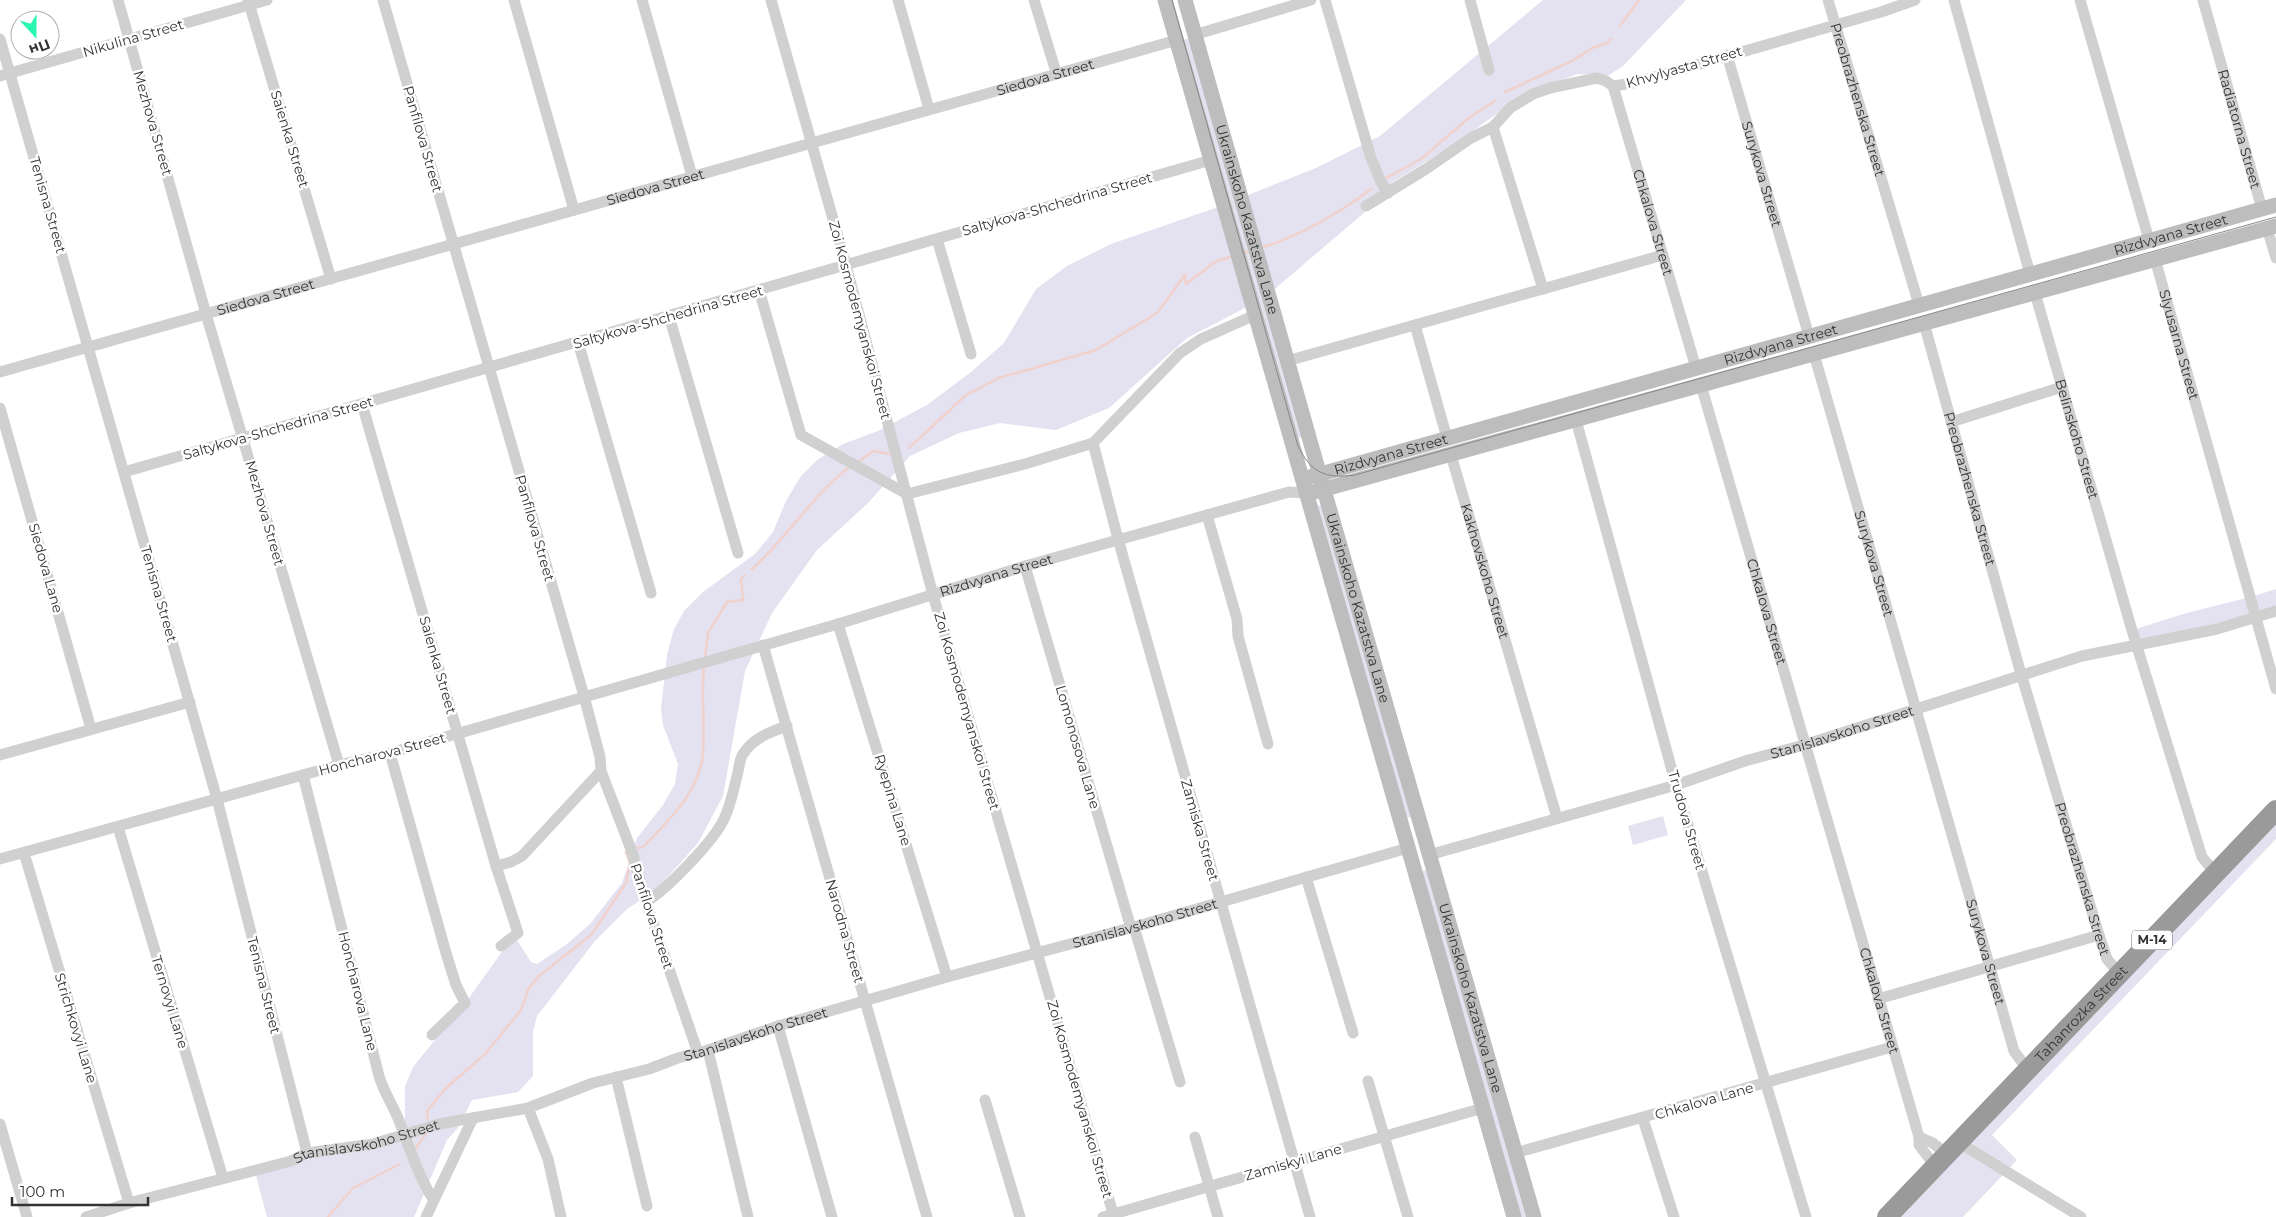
<svg xmlns="http://www.w3.org/2000/svg" width="2276" height="1217" font-family="Montserrat,sans-serif">
  <style>
    .green { fill: #e4e1f0 }
    .lines { fill: none; stroke-linecap: round; stroke-linejoin: round }
    .stream { stroke: #f1d1cc; stroke-width: 2.5 }
    .street { stroke: #d0d0d0; stroke-width: 11 }
    .secondary { stroke: #bdbdbd; stroke-width: 15 }
    .highway { stroke: #9a9a9a; stroke-width: 20 }
    .tram { stroke: #888; stroke-width: 1 }
    .labels { text-anchor: middle; stroke-width: 5; stroke-linejoin: round; paint-order: stroke }
    .shield { fill: #fff; stroke: #707070; stroke-width: 1 }
    .shield-label { font-size: 12px; font-weight: bold; fill: #333 }
    .street-label { font-size: 14px; fill: #333; stroke: #fff }
  </style>
  <rect width="100%" height="100%" fill="#fff"/>
  <path class="green" d="M1543,0H1686L1623,66L1609,75L1577,74L1520,97L1459,141L1392,183L1365,212L1270,293L1243,197L1316,168L1380,136Z
    M1193,37L1306,436L1293,439L1180,41Z
    M1221,206L1249,306L1187,338L1109,408L1056,430L1000,423L959,433L910,456L868,503L817,550L772,613L745,671L723,796L698,843L655,891L627,909L595,941L537,1016L533,1032V1076L518,1092L472,1100L457,1129L447,1140L414,1217H267L254,1168L397,1140L405,1130V1087L413,1067L466,1002L509,942L517,940L531,962L537,964L567,944L590,924L622,883L637,838L663,805L675,784L678,764L663,725L661,709L667,655L674,629L684,611L703,592L755,554L773,532L786,501L801,476L817,460L843,444L878,431L927,405L971,372L1004,343L1036,289L1067,266L1111,244Z
    M1324,504L1414,816L1402,819L1312,507Z
    M2276,589V608L2259,612L2254,596Z
    M2246,598L2251,614L2141,644L2136,629L2183,614Z
    M1663,816L1668,835L1633,845L1628,826Z
    M2276,823V839L1992,1135L2017,1160L1963,1217H1898Z
    M1429,869L1529,1217H1518L1418,873Z"/>
  <g class="lines">
    <path class="stream" d="M1620,26L1639,0
      M1505,92L1574,60L1592,48L1608,43L1611,39
      M1384,179L1421,159L1470,117L1495,101
      M1263,247C1294,239 1346,209 1371,189
      M1245,252H1247
      M909,448L966,395L999,378L1096,350L1157,313L1185,275L1186,284L1215,262L1230,257
      M858,462L873,451L889,454
      M752,569C788,537 813,494 851,466
      M705,658L708,633L727,602L743,600L741,579L745,575
      M638,848L643,847C669,820 701,791 703,751C705,723 701,695 704,666
      M428,1120L427,1111L446,1088L485,1054L521,1010L529,988L539,976L591,935L626,883L630,863L626,852
      M415,1149L428,1131
      M328,1217L353,1188L400,1164"/>
    <g class="street">
      <path d="M118,0L206,314L339,765"/>
      <path d="M248,0L331,279"/>
      <path d="M383,0L584,696L600,757L601,771L632,852L646,902L698,1053"/>
      <path d="M514,0L574,210"/>
      <path d="M642,0L692,176"/>
      <path d="M771,0L846,265L933,595L1114,1217"/>
      <path d="M898,0L929,109"/>
      <path d="M1034,0L1056,72"/>
      <path d="M1325,0L1371,158L1381,182L1388,193"/>
      <path d="M1470,0L1489,70"/>
      <path id="s1" d="M1828,0L1919,305"/>
      <path d="M1954,0L2030,274"/>
      <path d="M2080,0L2149,240"/>
      <path id="s2" d="M2203,0L2262,209"/>
      <path d="M1194,35L1311,0"/>
      <path d="M0,39L217,799L307,1153"/>
      <path id="s3" d="M1727,55L1809,336"/>
      <path d="M0,76L267,0"/>
      <path id="s4" d="M1613,86L1696,368"/>
      <path d="M1493,127L1543,289"/>
      <path d="M1366,206L1426,169L1471,138L1493,127L1510,108L1533,94L1550,88L1597,78L1606,81L1613,86L1633,83L1881,12L1915,0"/>
      <path d="M2267,228L2276,258"/>
      <path d="M937,239L971,354"/>
      <path id="s5" d="M2155,259L2276,689"/>
      <path d="M759,290L801,435L907,494"/>
      <path id="s6" d="M2035,293L2131,627L2202,857L2216,874"/>
      <path d="M669,316L738,553"/>
      <path id="s7" d="M1924,323L2019,667L2099,935L2107,959L2119,973"/>
      <path d="M1415,325L1447,438"/>
      <path d="M578,342L651,593"/>
      <path id="s8" d="M1814,354L2014,1051L2027,1069"/>
      <path d="M1287,361L1663,255"/>
      <path id="s9" d="M0,372L1177,40"/>
      <path id="s10" d="M1701,385L1919,1137V1145L1935,1166"/>
      <path d="M362,404L496,866L518,933L501,946"/>
      <path d="M0,408L91,729"/>
      <path d="M1576,420L1676,785L1806,1217"/>
      <path d="M1951,422L2062,387"/>
      <path d="M1093,443L1118,539L1310,1217"/>
      <path id="s11" d="M1451,455L1557,818"/>
      <path d="M124,472L1211,160"/>
      <path d="M907,494L1025,464L1093,443L1180,353L1201,339L1255,315"/>
      <path d="M1207,515L1237,619L1238,636L1268,744"/>
      <path d="M1025,566L1131,928"/>
      <path d="M838,624L947,977"/>
      <path d="M763,645L927,1217"/>
      <path d="M390,753L446,953L456,985L465,1003L432,1035"/>
      <path d="M0,755L190,702"/>
      <path d="M303,775L379,1076C384,1093 394,1107 400,1123C410,1149 418,1175 433,1199"/>
      <path d="M118,827L223,1178"/>
      <path d="M24,853L129,1203"/>
      <path id="s12" d="M1429,855L1676,785L1745,761L1804,745L2082,656L2217,629L2276,611"/>
      <path id="s13" d="M0,859L339,765L390,753L838,624L1025,566L1289,492L1305,493"/>
      <path d="M496,866L511,862L522,856L601,771"/>
      <path d="M1306,877L1353,1033"/>
      <path d="M646,902C666,890 714,841 724,819C731,805 734,788 738,772C739,767 740,758 743,754C753,738 770,732 787,726"/>
      <path d="M1134,927L1180,1082"/>
      <path d="M1878,999L2099,935"/>
      <path d="M778,1026L832,1217"/>
      <path d="M708,1050L748,1217"/>
      <path d="M616,1077L647,1206"/>
      <path d="M1368,1081L1408,1217"/>
      <path d="M985,1100L1020,1217"/>
      <path d="M528,1108L548,1159L561,1217"/>
      <path d="M1643,1119L1674,1217"/>
      <path d="M0,1124L27,1217"/>
      <path d="M1195,1137L1218,1217"/>
      <path d="M1919,1137L1933,1143L1946,1154"/>
      <path d="M1958,1142L2081,1217"/>
      <path d="M1515,1153L1892,1047"/>
      <path id="s14" d="M86,1217L129,1203L291,1161L307,1153L373,1144L439,1124L528,1108L593,1083L649,1069L678,1058L708,1050L778,1026L947,977L1134,927L1408,848"/>
      <path d="M426,1217L473,1118"/>
      <path d="M1103,1217L1483,1108"/>
    </g>
    <g class="secondary">
      <path d="M1165,0L1514,1217"/>
      <path id="s15" d="M1185,0L1324,490L1534,1217"/>
      <path id="s16" d="M1310,477L2276,205"/>
      <path d="M1314,492L2276,226"/>
    </g>
    <path class="highway" id="s17" d="M1887,1217L2276,810"/>
    <path class="tram" d="M1172,0L1298,446C1311,473 1326,479 1355,475L2276,217"/>
  </g>
  <g class="labels">
    <rect class="shield" x="2132" y="930.5" width="40" height="19" rx="4"/>
    <g class="shield-label">
      <text x="2152" y="944">М-14</text>
    </g>
    <g class="street-label">
      <text transform="translate(133 38) rotate(-16)" y="5">Nikulina Street</text>
      <text transform="translate(1684 67) rotate(-16)" y="5">Khvylyasta Street</text>
      <text dy="5" stroke="none"><textPath href="#s9" startOffset="1086">Siedova Street</textPath></text>
      <text dy="5" stroke="none"><textPath href="#s1" startOffset="104">Preobrazhenska Street</textPath></text>
      <text transform="translate(153 123) rotate(74)" y="5">Mezhova Street</text>
      <text dy="5" stroke="none"><textPath href="#s2" startOffset="134">Radiatorna Street</textPath></text>
      <text transform="translate(290 139) rotate(73)" y="5">Saienka Street</text>
      <text transform="translate(423 139) rotate(74)" y="5">Panfilova Street</text>
      <text dy="5" stroke="none"><textPath href="#s3" startOffset="124">Surykova Street</textPath></text>
      <text dy="5" stroke="none"><textPath href="#s9" startOffset="681">Siedova Street</textPath></text>
      <text transform="translate(1057 204) rotate(-16)" y="5">Saltykova-Shchedrina Street</text>
      <text transform="translate(48 205) rotate(74)" y="5">Tenisna Street</text>
      <text dy="5" stroke="none"><textPath href="#s15" startOffset="228">Ukrainskoho Kazatstva Lane</textPath></text>
      <text dy="5" stroke="none"><textPath href="#s4" startOffset="142">Chkalova Street</textPath></text>
      <text dy="5" stroke="none"><textPath href="#s16" startOffset="894">Rizdvyana Street</textPath></text>
      <text dy="5" stroke="none"><textPath href="#s9" startOffset="276">Siedova Street</textPath></text>
      <text transform="translate(668 317) rotate(-16)" y="5">Saltykova-Shchedrina Street</text>
      <text transform="translate(860 320) rotate(75)" y="5">Zoi Kosmodemyanskoi Street</text>
      <text dy="5" stroke="none"><textPath href="#s16" startOffset="489">Rizdvyana Street</textPath></text>
      <text dy="5" stroke="none"><textPath href="#s5" startOffset="89">Slyusarna Street</textPath></text>
      <text transform="translate(278 428) rotate(-16)" y="5">Saltykova-Shchedrina Street</text>
      <text dy="5" stroke="none"><textPath href="#s6" startOffset="152">Belinskoho Street</textPath></text>
      <text dy="5" stroke="none"><textPath href="#s16" startOffset="84">Rizdvyana Street</textPath></text>
      <text dy="5" stroke="none"><textPath href="#s7" startOffset="172">Preobrazhenska Street</textPath></text>
      <text transform="translate(265 513) rotate(74)" y="5">Mezhova Street</text>
      <text transform="translate(535 528) rotate(74)" y="5">Panfilova Street</text>
      <text dy="5" stroke="none"><textPath href="#s8" startOffset="218">Surykova Street</textPath></text>
      <text transform="translate(46 568) rotate(74)" y="5">Siedova Lane</text>
      <text dy="5" stroke="none"><textPath href="#s11" startOffset="121">Kakhovskoho Street</textPath></text>
      <text dy="5" stroke="none"><textPath href="#s13" startOffset="1036">Rizdvyana Street</textPath></text>
      <text transform="translate(159 594) rotate(74)" y="5">Tenisna Street</text>
      <text dy="5" stroke="none"><textPath href="#s15" startOffset="632">Ukrainskoho Kazatstva Lane</textPath></text>
      <text dy="5" stroke="none"><textPath href="#s10" startOffset="236">Chkalova Street</textPath></text>
      <text transform="translate(438 665) rotate(74)" y="5">Saienka Street</text>
      <text transform="translate(967 711) rotate(74)" y="5">Zoi Kosmodemyanskoi Street</text>
      <text dy="5" stroke="none"><textPath href="#s12" startOffset="431">Stanislavskoho Street</textPath></text>
      <text transform="translate(1078 747) rotate(74)" y="5">Lomonosova Lane</text>
      <text transform="translate(382 754) rotate(-15)" y="5">Honcharova Street</text>
      <text transform="translate(893 800) rotate(73)" y="5">Ryepina Lane</text>
      <text transform="translate(1687 820) rotate(74)" y="5">Trudova Street</text>
      <text transform="translate(1200 830) rotate(74)" y="5">Zamiska Street</text>
      <text dy="5" stroke="none"><textPath href="#s7" startOffset="578">Preobrazhenska Street</textPath></text>
      <text transform="translate(652 916) rotate(72)" y="5">Panfilova Street</text>
      <text dy="5" stroke="none"><textPath href="#s14" startOffset="1101">Stanislavskoho Street</textPath></text>
      <text transform="translate(845 931) rotate(74)" y="5">Narodna Street</text>
      <text dy="5" stroke="none"><textPath href="#s8" startOffset="622">Surykova Street</textPath></text>
      <text transform="translate(264 985) rotate(76)" y="5">Tenisna Street</text>
      <text transform="translate(358 991) rotate(76)" y="5">Honcharova Lane</text>
      <text dy="5" stroke="none"><textPath href="#s15" startOffset="1038">Ukrainskoho Kazatstva Lane</textPath></text>
      <text dy="5" stroke="none"><textPath href="#s10" startOffset="641">Chkalova Street</textPath></text>
      <text transform="translate(170 1002) rotate(73)" y="5">Ternovyi Lane</text>
      <text dy="5" stroke="none"><textPath href="#s17" startOffset="281">Tahanrozka Street</textPath></text>
      <text transform="translate(76 1028) rotate(73)" y="5">Strichkovyi Lane</text>
      <text dy="5" stroke="none"><textPath href="#s14" startOffset="696">Stanislavskoho Street</textPath></text>
      <text transform="translate(1080 1099) rotate(74)" y="5">Zoi Kosmodemyanskoi Street</text>
      <text transform="translate(1704 1101) rotate(-16)" y="5">Chkalova Lane</text>
      <text dy="5" stroke="none"><textPath href="#s14" startOffset="291">Stanislavskoho Street</textPath></text>
      <text transform="translate(1293 1162) rotate(-16)" y="5">Zamiskyi Lane</text>
    </g>
  </g>
  <g transform="translate(35 35) rotate(159)"><circle r="24" fill="#ffffff" stroke="#adadad"/>
  <path d="M0-4L9 19L0 12L-9 19Z" fill="#28f6b2"/>
  <text y="-8" font-size="14" font-weight="bold" text-anchor="middle" fill="#333333">Пн</text>
  </g>
  <path d="M12 1197v8h136v-8" fill="none" stroke="#333333" stroke-width="2.5"/>
  <text x="20" y="1197" font-size="15" fill="#333333" stroke="#ffffff" stroke-width="4" paint-order="stroke">100 m</text>
</svg>
